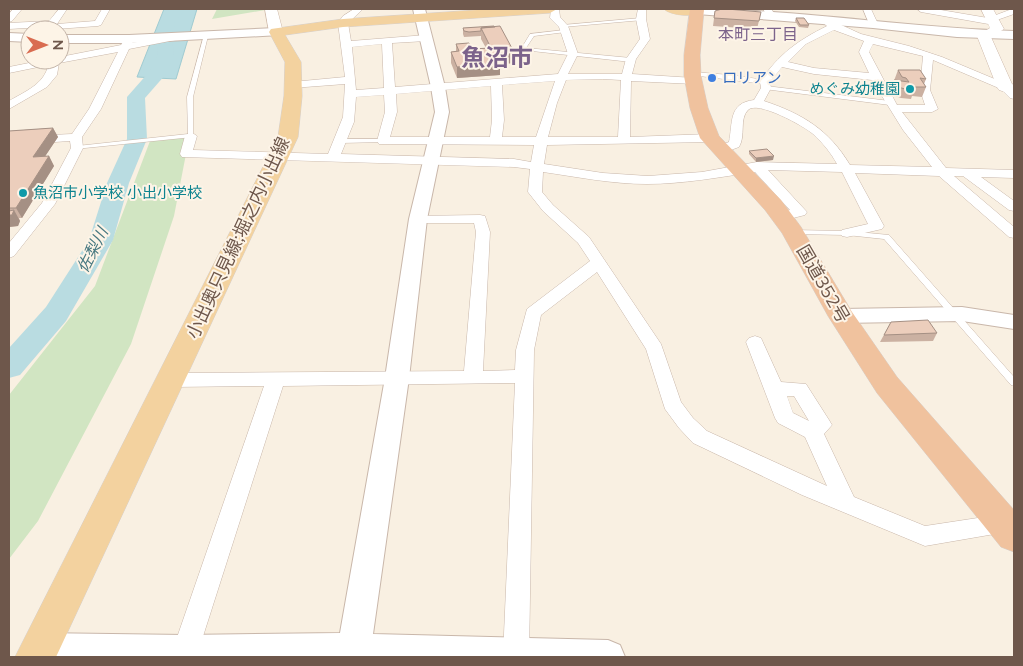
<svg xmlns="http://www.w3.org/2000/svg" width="1023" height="666" font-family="Mulish,'Noto Sans JP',sans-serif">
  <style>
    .green { fill: #d1e5c2 }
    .water { fill: #b9dce1; stroke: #a0cbd1 }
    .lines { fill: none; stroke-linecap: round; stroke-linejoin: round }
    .river { fill: #b9dce1; fill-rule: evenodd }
    .service-casing { stroke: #c9b7aa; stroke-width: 1 }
    .minor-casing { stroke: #c9b7aa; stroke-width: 1 }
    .tertiary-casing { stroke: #c9b7aa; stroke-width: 2 }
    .secondary-casing { stroke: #ceb9aa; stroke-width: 1 }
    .primary-casing { stroke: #d6d0cd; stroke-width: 1 }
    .trunk-casing { stroke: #d6d0cd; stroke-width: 1 }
    .service { fill: #fff; fill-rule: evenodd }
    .minor { fill: #fff; fill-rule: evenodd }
    .tertiary { fill: #fff; fill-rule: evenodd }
    .secondary { fill: #fff; fill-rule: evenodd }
    .primary { fill: #f3d29f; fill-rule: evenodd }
    .trunk { fill: #f0c29e; fill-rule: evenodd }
    .wall { fill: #cbb1a2 }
    .shaded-wall { fill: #a59084 }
    .building { fill: #eccebc; stroke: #a59084 }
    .shop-dot { fill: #3f7fe0; stroke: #fdf4e7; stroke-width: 2 }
    .culture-dot { fill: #0f9aa8; stroke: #fdf4e7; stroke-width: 2 }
    .labels { text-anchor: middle; stroke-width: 4; stroke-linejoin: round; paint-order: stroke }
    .far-shop-label { font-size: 15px; fill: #366cbe; stroke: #fdf4e7; text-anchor: start }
    .far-culture-label { font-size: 15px; fill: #0d838f; stroke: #fdf4e7; text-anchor: end }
    .far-neighbourhood-label { font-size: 16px; fill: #7c638b; stroke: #fdf4e7 }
    .far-water-label { font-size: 16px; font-style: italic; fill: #477880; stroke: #fdf4e7 }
    .street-label { font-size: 18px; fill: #6e574b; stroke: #fdf4e7 }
    .far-town-label { font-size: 24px; font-weight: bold; fill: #7c638b; stroke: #fdf4e7 }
  </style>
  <rect width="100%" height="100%" fill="#f9f0e2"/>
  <path class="green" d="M217,9H271L212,19Z
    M191,136L186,154L174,216L131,344L38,521L9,559V395L95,286L150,141Z"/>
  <path class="water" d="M164,9H197L176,79L137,77Z"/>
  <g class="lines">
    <path class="river" d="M170,9H185L175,22L172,37L174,55L166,74L145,98L147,139L129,183L113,240L66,321L20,375L9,378V348L46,307L89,240L107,183L127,139V97L149,72L158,55L156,37L160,21Z"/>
    <g class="service-casing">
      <path id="service" d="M641,18H643V20L563,27L561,26L563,25Z
        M564,30H566V32L534,36L526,48L631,58L634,60L631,62L523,50L521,49L530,34Z
        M204,35L208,36L193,97V137L75,149L74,148L77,146L188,134L187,97Z
        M693,72L730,75L765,80L768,82L765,84L691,75L690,74Z
        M766,86L890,101L893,103L890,105L764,89V87Z
        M383,139L385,140V142L340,143L337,141L340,139Z
        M790,230L847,231L889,235L1014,377V386L1011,385L884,239L847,235L793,234L789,232Z"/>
    </g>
    <g class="minor-casing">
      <path id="minor" d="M13,9H22L12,21L9,22V14Z
        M59,9H67L57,24L95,21L102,9H110L101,25L98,26L42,30L44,27L9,29V23L49,21Z
        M354,9H363L348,23L351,41L426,35L431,38L426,41L392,43L395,87L558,74L568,54L559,27L550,18L551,9H559L560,17L568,26L578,54L568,74H622L626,59L640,39L636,19L638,9H646V19L650,39L636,59L632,74L694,78L699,81L694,84L631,81L630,137L710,134L716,138L710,142L547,145L544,164L603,173L648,176L702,172L757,162L837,164C831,153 823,143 813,134C804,126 757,100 748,110C739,119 746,136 739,147L720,154L714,150L716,147L729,142C733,123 728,103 754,100L761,88L760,82C779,54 797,41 827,26L821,21L826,18L861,34L909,46L942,57L1009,85L1014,90V99L1010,98L1001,89L933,60L930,90L938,109L932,112H902L946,168L1014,170V178L981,177L1014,201V211L1009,210L963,176H954L1014,227V238L1009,237L939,176L855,173L884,226L882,229L847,237L842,236L840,233L842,230L868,224L842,172L768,170L807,212L805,215L781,221L776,220L774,217L776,214L790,210L755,172C720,177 683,184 647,184C612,184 578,177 543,172L542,192L553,205L589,237L661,344L681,402L693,418L707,431L827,486L805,437L778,423L775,418L746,342L749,338L755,336L761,338L781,382L806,384L829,420L832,425L824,434L854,497L925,526L1004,514L1012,517L1014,522L1012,531L925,546L802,495L693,443L679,428L665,409L646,349L597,272L541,315L534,350L529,657H503L515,383L283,386L198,652L196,657H174L172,652L264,386L171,387L164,385L162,380L164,375L171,373L464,371L476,232L474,223H418L413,222L411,219L413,216L480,215L485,216L490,232L483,371L515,370L516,350L527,309L590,261L578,243L543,211L528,192L530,169L514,167L182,157L180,154L185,136L191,132L197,136L193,150L328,154L343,117L345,84L292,88L287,85L292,82L345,77L338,23L343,16ZM834,30L864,41L859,52L869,73L814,68L788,62L806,44ZM382,44L384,88L356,90L352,47ZM873,44L923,56L920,90L925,105H897L869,52ZM782,67L814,74L872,80L903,130L932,167L850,165C829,130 803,114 764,101L771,88L770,82ZM603,79L621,80L618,137H548L557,103L566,80ZM555,81L536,137H502L504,120L502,85ZM491,86L492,120L490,137H390L397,112L396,94ZM384,95L385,112L377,141L379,144L534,145L531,162L514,159L341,154L354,122L356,97ZM787,396H794L809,421L793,413Z
        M763,9H771L777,17L775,19H769Z
        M863,9H871L878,24L876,26H870Z
        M917,9H935L988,18L1012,9H1014V14L997,20V24L994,25L921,12Z
        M172,35L177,38L175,40L129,49L101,109L82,137L83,148L55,204L14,256L9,258V243L42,203L71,148L70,141L9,145V137L72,134L89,109L118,52L59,63L57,75L47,87L9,109V101C24,92 45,84 48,65L9,73V67L44,60H60V57L121,45L126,37L129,36L134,39L132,43Z"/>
    </g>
    <g class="tertiary-casing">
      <path id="tertiary" d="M413,9H425L445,87L449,112L427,219L409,378L373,634L608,640L620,645L625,657H24L21,650L26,638L38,633L185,635L340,633L385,378L409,219L435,112L431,87Z
        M693,9C800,9 907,28 1014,31V39L957,37L873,28L697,14L693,13L691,11Z
        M276,28L282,32L280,35L129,43H60V35H129Z
        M9,33L30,34V42L9,41Z
        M962,307L1014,315V329L962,321L841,323L833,321L830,316L833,311L841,309Z"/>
    </g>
    <g class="secondary-casing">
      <path id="secondary" d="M265,9H277L283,32L281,35L276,36L269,32Z
        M981,9H993L1004,29L991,37L1012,84L1014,85V95L999,90L997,87L977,36L990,28Z"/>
    </g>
    <g class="primary-casing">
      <path id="primary" d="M492,9H557L550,13L343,27L285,35L301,62L302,96L298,137L56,657H15L278,137L284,96L285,62L269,32L271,29L343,19Z
        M664,9H702L704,11C698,18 670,16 664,9Z"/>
    </g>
    <g class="trunk-casing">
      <path id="trunk" d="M690,9H704L700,55L701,76L708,108L719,136L781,200L801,227L852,312L897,377L1014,510V552L1001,547L877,393L828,316L782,233L765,210L700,138L690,108L684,76V55Z"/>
    </g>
    <use href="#service" class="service"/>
    <use href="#minor" class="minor"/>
    <use href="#tertiary" class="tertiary"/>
    <use href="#secondary" class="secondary"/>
    <use href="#primary" class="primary"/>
    <use href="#trunk" class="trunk"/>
  </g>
  <path class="wall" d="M715,11L761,12L757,29L713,26Z
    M796,18L809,25L808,28L799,27L795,21Z
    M494,26L514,63L500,64V75L457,78L451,63V52L456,51V44L471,49L486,48L481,39V36L464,37L463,34V28Z
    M898,70L926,79L924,84L926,87L922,97L912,96L911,99L901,98L895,96L891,89Z
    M53,128L58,137L45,156H49L54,166L22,218H19L20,221L18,226L9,227V131Z
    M749,151L773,160L756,162L749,154Z
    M891,322L937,333L933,341L880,342Z"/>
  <path class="shaded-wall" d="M514,52V63L500,64V75L457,78V67L495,53Z
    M53,128L58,137L38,167L33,157Z
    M49,156L54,166L22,218L16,208Z
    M774,156L773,160L756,162V158Z
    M14,210L20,221L18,226L9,227V215Z"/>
  <path class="building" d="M722,9H727L761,12L759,21L714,18L715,11Z
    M796,18H804L809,25H800Z
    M494,26L495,27L481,28V31L469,32L464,31L463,28Z
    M500,26L514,52L495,53L500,63L457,67L451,52L459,51L456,44L469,43L471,49L491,48L481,28Z
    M898,70H920L926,79L920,78L926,87H912L914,90L905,89L898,87L894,80L909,82L906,78L902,77Z
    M53,128L33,157L49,156L16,208H9V131Z
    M767,149L774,156L756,158L749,151Z
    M14,210L12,215H9V211Z
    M928,320L937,333L884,335L891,322Z"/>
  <circle class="shop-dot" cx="712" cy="78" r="5"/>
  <g class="culture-dot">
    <circle cx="910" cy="89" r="5"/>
    <circle cx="23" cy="193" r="5"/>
  </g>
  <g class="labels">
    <g class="far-shop-label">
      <text x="722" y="83">ロリアン</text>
    </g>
    <g class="far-culture-label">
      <text x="900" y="94">めぐみ幼稚園</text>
      <text x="33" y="198" text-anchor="start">魚沼市小学校 小出小学校</text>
    </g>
    <g class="far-neighbourhood-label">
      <text x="758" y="40">本町三丁目</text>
    </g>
    <g class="far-water-label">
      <text transform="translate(92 250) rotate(-63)" y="6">佐梨川</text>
    </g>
    <g class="street-label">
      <text transform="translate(238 238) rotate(-65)" y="6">小出奥只見線;堀之内小出線</text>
      <text transform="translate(823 284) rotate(60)" y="6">国道352号</text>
    </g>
    <g class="far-town-label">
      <text x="497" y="66">魚沼市</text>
    </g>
  </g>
  <rect width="1023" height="666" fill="none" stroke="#6e574b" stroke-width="20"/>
  <g transform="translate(45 45) rotate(90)"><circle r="24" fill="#fdf4e7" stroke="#c4b5a9"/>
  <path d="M0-4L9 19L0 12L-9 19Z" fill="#d96c51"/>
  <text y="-8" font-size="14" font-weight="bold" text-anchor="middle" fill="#6e574b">N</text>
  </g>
</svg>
